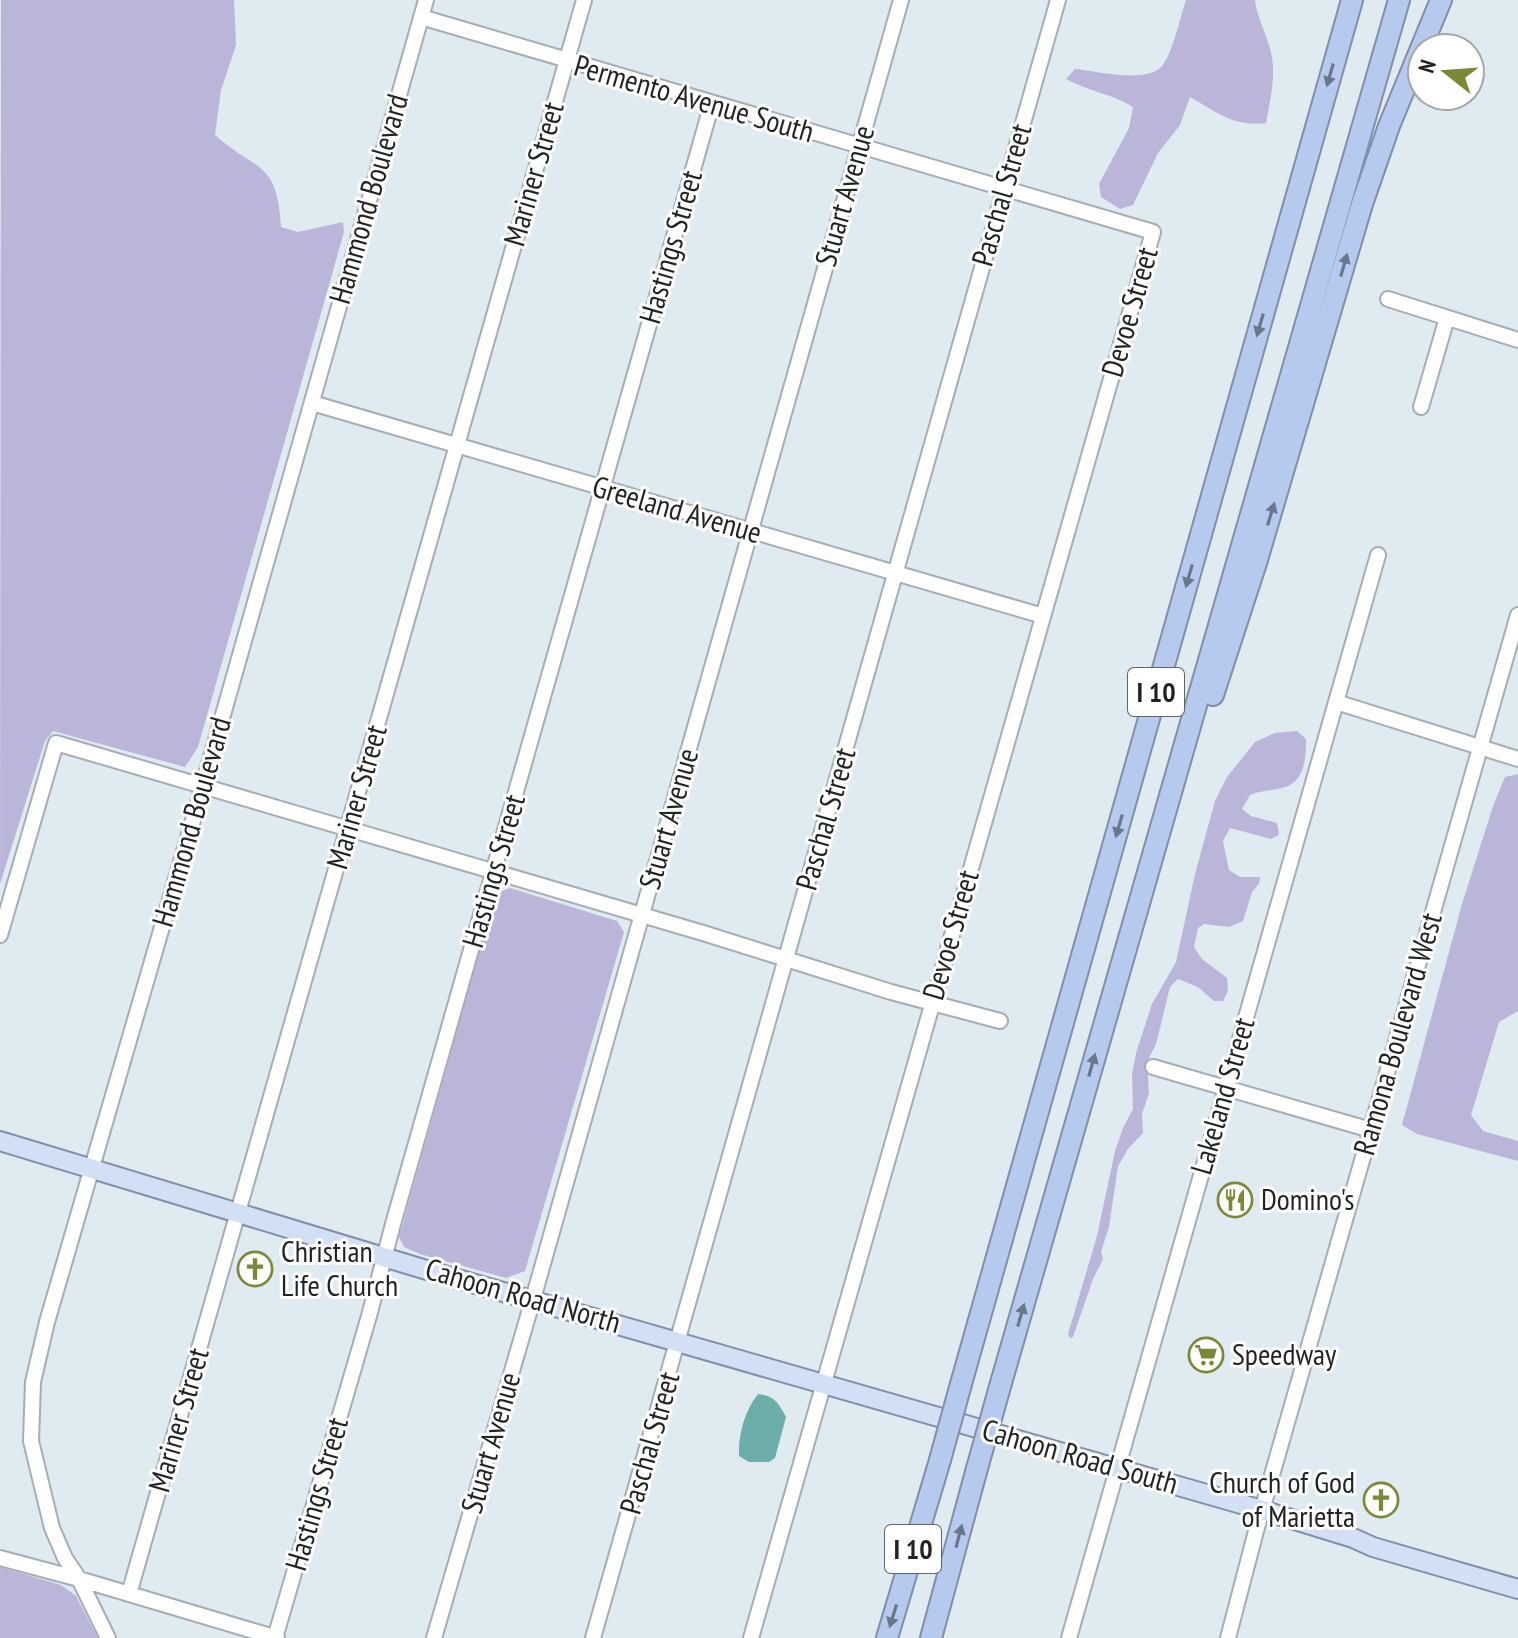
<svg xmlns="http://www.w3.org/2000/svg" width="1518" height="1638" font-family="'PT Sans Narrow',sans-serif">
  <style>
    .green { fill: #b9b6da }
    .water { fill: #6daeaa }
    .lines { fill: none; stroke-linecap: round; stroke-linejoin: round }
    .minor-casing { stroke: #a5aeb5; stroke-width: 18 }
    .major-casing { stroke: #818fa8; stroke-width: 22 }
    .highway-casing { stroke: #818fa8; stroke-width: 24 }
    .minor { stroke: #fff; stroke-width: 14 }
    .major { stroke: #d3dff5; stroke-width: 18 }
    .highway { stroke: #b6c9ef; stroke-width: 20 }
    .highway-bridge-casing { stroke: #818fa8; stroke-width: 24; stroke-linecap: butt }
    .highway-bridge { stroke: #b6c9ef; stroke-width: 20 }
    .oneway { fill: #6a768a }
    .labels { text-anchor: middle; stroke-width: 6; stroke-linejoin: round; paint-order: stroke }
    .shield { fill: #fff; stroke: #626566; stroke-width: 2 }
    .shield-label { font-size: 28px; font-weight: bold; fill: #1f2325 }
    .street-label { font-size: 30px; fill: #1f2325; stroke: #fff }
    .poi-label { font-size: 30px; fill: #1f2325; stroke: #fff; text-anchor: start }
  </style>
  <rect width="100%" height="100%" fill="#e0eaf1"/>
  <path class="green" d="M1,0H234L236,45L221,90L215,135C258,173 277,160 281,227L298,232L343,222L344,232L198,747L185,767L53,731L45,741L0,884Z
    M1186,0H1255C1257,16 1263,27 1268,42C1278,70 1271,95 1266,123C1233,127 1217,112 1190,97L1180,125L1158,153L1133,205L1120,209L1101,197L1099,184L1129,128L1133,107C1112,94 1088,91 1066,79L1075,69C1096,71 1147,84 1162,66C1173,52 1180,18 1186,0Z
    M1297,731L1306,739C1306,758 1305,783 1282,788C1271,791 1260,790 1250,795L1242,809L1251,816L1277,823L1279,835L1271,839L1230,828L1223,841L1229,870L1240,877H1260L1259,884L1252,892L1243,921L1229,927L1204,924L1198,928L1194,947L1202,959L1227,978L1228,991L1223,1001H1214L1198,987L1178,979L1170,987L1156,1044L1147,1062L1149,1093L1142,1114L1143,1133L1128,1149L1118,1166L1109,1227L1101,1252L1103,1259L1093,1279L1073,1337L1070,1338L1068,1334L1097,1236L1115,1151L1123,1128L1133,1109L1132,1075L1136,1053L1152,1004L1176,962L1195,874L1215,801L1227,777L1255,742L1275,733Z
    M1518,774V1011L1499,1022L1471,1115L1483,1131L1518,1141V1161L1417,1134L1402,1125L1462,904L1493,806L1505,777Z
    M510,888L617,921L624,932L525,1271L506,1278L420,1254L404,1247L399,1237L487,924L499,892Z
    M0,1567L61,1585L76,1596L98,1638H0Z"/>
  <path class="water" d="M758,1394C775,1396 778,1403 786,1417L775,1458L769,1462H749L739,1456C738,1435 745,1410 758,1394Z"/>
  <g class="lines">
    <g class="minor-casing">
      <path id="minor" d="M421,17L1153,232L751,1638
        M1388,299L1518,340
        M312,403L1043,616
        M1421,407L1447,318
        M1336,702L1518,759
        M0,935L56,743L703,933L891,992L1000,1021
        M1153,1067L1371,1130
        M0,1558L79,1579L277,1638
        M129,1594L584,0
        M108,1638L79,1579L65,1558L52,1528L31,1441L33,1382L47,1322L194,817L426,0
        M275,1638L369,1316L393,1224L712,103
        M434,1638L533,1299L901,0
        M593,1638L1058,0
        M1069,1638L1378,555
        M1228,1638L1256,1531L1518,615"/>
    </g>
    <g class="major-casing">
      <path id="major" d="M0,1141L430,1271L1262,1510L1353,1538L1373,1547L1518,1589"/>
    </g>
    <g class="highway-casing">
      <path id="highway" d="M1213,695L1256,563L1362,204L1389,126L1441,0
        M961,1384L1352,0
        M999,1390L1399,0
        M887,1638L940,1460
        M931,1638L976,1472"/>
    </g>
    <use href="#minor" class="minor"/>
    <use href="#major" class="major"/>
    <use href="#highway" class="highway"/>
    <g class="highway-bridge-casing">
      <path id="highway-bridge" d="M940,1460L961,1384
        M976,1472L999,1390"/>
    </g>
    <use href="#highway-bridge" class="highway-bridge"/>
  </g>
  <defs><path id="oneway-solid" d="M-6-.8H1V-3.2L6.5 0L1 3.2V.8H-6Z" transform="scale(2)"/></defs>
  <g class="oneway">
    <use href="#oneway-solid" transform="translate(1330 75) rotate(106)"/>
    <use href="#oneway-solid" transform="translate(1344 265) rotate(-74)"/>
    <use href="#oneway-solid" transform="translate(1260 325) rotate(106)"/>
    <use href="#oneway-solid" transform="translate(1271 514) rotate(-73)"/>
    <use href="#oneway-solid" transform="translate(1189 576) rotate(106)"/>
    <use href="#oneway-solid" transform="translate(1119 826) rotate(106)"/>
    <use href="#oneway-solid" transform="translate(1092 1065) rotate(-74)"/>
    <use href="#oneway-solid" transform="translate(1021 1315) rotate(-74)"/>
    <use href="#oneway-solid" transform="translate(959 1536) rotate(-75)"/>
    <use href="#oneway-solid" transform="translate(893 1616) rotate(107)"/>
  </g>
  <defs>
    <g id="restaurant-ring" transform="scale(1.8)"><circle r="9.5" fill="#fff" stroke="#7b8836" stroke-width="1.5"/><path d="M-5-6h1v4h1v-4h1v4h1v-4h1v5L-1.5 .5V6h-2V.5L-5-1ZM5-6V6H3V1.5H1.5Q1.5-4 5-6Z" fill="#7b8836"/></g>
    <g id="church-ring" transform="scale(1.8)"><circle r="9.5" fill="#fff" stroke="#7b8836" stroke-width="1.5"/><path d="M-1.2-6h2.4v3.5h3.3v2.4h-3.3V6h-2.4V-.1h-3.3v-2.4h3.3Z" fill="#7b8836"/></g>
    <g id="supermarket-ring" transform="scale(1.8)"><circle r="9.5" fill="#fff" stroke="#7b8836" stroke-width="1.5"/><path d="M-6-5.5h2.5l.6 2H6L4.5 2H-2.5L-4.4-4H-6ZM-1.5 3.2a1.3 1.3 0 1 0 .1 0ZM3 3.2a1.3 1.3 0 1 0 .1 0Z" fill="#7b8836"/></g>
  </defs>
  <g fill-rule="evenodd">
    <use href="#restaurant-ring" x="1235" y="1200"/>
    <use href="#church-ring" x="255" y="1269"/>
    <use href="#supermarket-ring" x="1206" y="1355"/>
    <use href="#church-ring" x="1381" y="1500"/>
  </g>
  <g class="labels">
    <g class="shield">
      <rect x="1128" y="668" width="56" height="48" rx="6"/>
      <rect x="885" y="1525" width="56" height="48" rx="6"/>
    </g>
    <g class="shield-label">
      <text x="1156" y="702">I 10</text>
      <text x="913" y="1559">I 10</text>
    </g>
    <g class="street-label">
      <text transform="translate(694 99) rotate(16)" y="10">Permento Avenue South</text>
      <text transform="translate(534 174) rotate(-74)" y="10">Mariner Street</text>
      <text transform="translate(1002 195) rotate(-74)" y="10">Paschal Street</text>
      <text transform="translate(845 196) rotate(-74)" y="10">Stuart Avenue</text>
      <text transform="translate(369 199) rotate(-74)" y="10">Hammond Boulevard</text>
      <text transform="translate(671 247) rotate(-74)" y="10">Hastings Street</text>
      <text transform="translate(1130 312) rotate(-74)" y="10">Devoe Street</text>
      <text transform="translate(677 510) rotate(16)" y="10">Greeland Avenue</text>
      <text transform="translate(357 797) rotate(-74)" y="10">Mariner Street</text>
      <text transform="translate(669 819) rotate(-74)" y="10">Stuart Avenue</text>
      <text transform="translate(826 819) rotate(-74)" y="10">Paschal Street</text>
      <text transform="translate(192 822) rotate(-74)" y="10">Hammond Boulevard</text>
      <text transform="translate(494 871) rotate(-74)" y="10">Hastings Street</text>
      <text transform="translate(951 935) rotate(-74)" y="10">Devoe Street</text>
      <text transform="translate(1398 1034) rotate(-74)" y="10">Ramona Boulevard West</text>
      <text transform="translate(1223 1096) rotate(-74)" y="10">Lakeland Street</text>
      <text transform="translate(523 1296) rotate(16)" y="10">Cahoon Road North</text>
      <text transform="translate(179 1420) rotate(-74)" y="10">Mariner Street</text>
      <text transform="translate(491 1443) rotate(-74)" y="10">Stuart Avenue</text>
      <text transform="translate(650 1443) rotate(-74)" y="10">Paschal Street</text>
      <text transform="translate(1080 1457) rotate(16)" y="10">Cahoon Road South</text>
      <text transform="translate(317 1494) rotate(-74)" y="10">Hastings Street</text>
    </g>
    <g class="poi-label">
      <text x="1261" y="1210">Domino's</text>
      <text x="281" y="1262">Christian<tspan x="281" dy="34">Life Church</tspan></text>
      <text x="1232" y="1365">Speedway</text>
      <text x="1355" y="1493" text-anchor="end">Church of God<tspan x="1355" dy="34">of Marietta</tspan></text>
    </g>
  </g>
  <g transform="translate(1446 72) rotate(287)"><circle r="38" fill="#ffffff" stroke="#a5a7a8" stroke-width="2"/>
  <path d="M0-6L14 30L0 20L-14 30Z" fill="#7b8836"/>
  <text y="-12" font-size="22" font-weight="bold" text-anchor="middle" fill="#1f2325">N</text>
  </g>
</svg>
